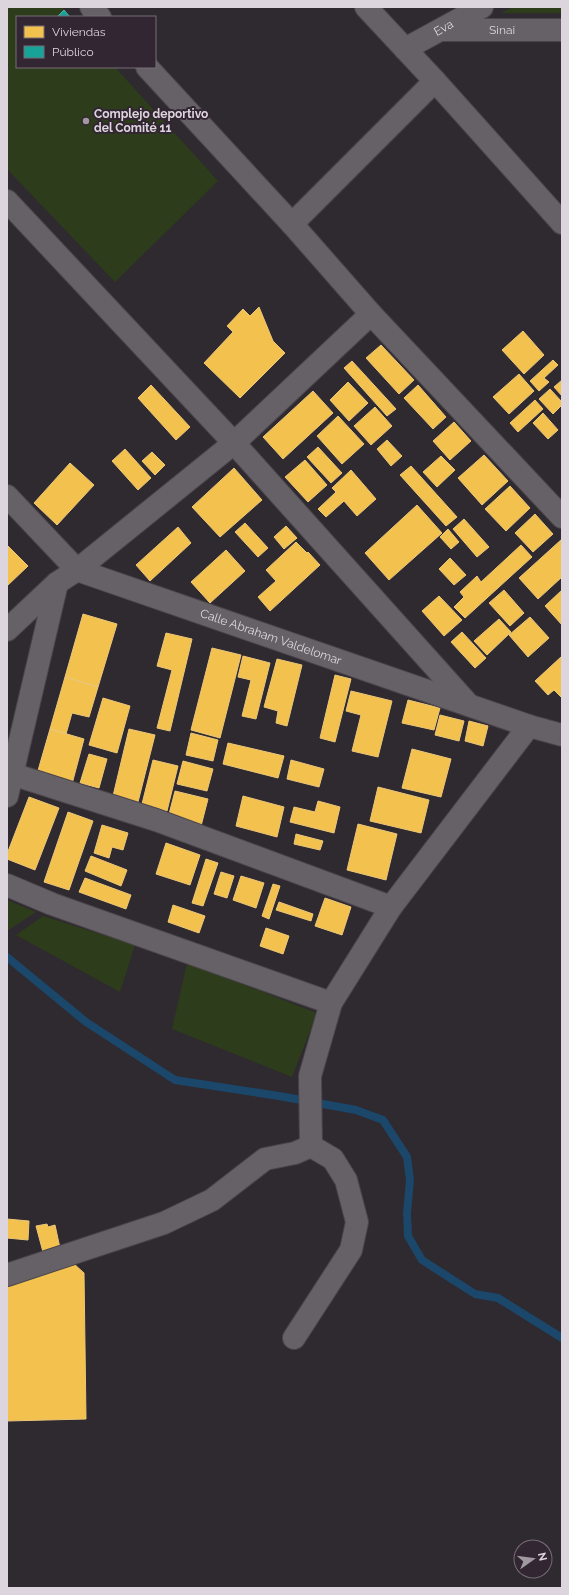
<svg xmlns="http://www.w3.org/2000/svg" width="569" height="1595" font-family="Raleway,sans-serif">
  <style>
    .green { fill: #2d3d1b }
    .homes { fill: #f2c14e; stroke: #ecc779 }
    .public { fill: #17a398; stroke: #52b2ad }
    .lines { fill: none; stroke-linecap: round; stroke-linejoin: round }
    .stream { stroke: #1b476a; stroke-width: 8 }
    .minor-casing { stroke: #4b454b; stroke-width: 24 }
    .minor { stroke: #666167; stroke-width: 22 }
    .poi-dot { fill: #a099a0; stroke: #322633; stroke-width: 1.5 }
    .labels { text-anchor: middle; stroke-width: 4; stroke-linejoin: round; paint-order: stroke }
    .street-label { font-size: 12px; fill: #ddd5dd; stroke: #322633 }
    .poi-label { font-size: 12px; font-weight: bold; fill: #ddd5dd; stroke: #322633; text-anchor: start }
  </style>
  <rect width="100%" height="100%" fill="#2f2930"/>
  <path class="green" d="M7,7H62L70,17H17V67H115L218,181L115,282L7,169Z
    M513,7H562V13H501Z
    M7,900L36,912L7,931Z
    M43,916L135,945L120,992L16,935Z
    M187,963L317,1013L292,1077L172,1029Z"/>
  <path class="homes" d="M259,307L273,341L285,353L240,398L204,363L233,332L227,326L243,309L250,316Z
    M523,331L544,355L524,374L502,350Z
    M381,345L414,380L399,394L366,358Z
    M553,360L558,365L544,378L549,382L539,391L530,381Z
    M352,361L396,409L387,416L344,368Z
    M519,374L534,391L509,414L493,397Z
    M562,380V396L554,387Z
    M348,382L368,403L349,421L330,400Z
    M151,385L190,427L176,440L138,398Z
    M418,385L446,417L433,429L404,398Z
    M550,389L562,402V405L553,414L539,399Z
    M313,391L333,413L283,459L263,437Z
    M535,400L543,409L518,432L510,423Z
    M375,407L392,426L371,445L354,426Z
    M543,413L558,430L548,439L533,423Z
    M338,416L364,444L342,464L317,436Z
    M454,422L471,441L450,460L433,441Z
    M387,440L402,456L391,466L377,449Z
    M318,447L342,473L331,483L307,457Z
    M125,449L151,478L138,490L112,461Z
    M152,452L165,465L155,475L142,461Z
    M484,455L508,481L482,505L458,478Z
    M441,456L455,470L437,487L423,472Z
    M305,460L327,485L308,502L285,477Z
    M70,463L94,485L57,525L34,503Z
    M411,466L457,517L446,526L400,475Z
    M234,468L262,500L220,537L192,507Z
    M351,470L376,499L357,516L344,501L326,517L318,509L336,492L332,488Z
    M510,486L530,508L506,531L485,509Z
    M417,505L442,533L389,580L365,553Z
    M535,514L553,534L533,552L515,533Z
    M464,519L489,547L477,557L453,529Z
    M245,523L268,548L258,557L235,532Z
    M286,526L297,538L284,549L274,537Z
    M178,527L191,543L150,581L136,565Z
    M448,529L459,542L451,549L440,537Z
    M562,539V577L538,599L519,578Z
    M296,542L307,553L308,552L320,565L270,611L258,597L276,581L266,570Z
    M7,545L28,566L7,586Z
    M521,545L532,557L465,618L454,607L464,597L460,592L477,576L481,582Z
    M226,550L245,571L210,603L191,582Z
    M450,558L466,575L454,585L439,569Z
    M504,590L524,613L510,626L489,603Z
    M562,590V625L545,606Z
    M439,596L462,620L444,636L422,611Z
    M83,614L117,624L98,687L65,677Z
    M530,617L549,638L528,657L509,635Z
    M499,619L511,632L487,655L474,641Z
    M462,632L486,658L475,668L451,642Z
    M166,633L192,639L170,731L157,728L172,670L157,666Z
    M212,648L241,655L220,738L191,730Z
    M243,656L270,663L256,719L242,716L251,680L238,677Z
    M562,656V698L554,690L548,695L535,681Z
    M277,659L302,665L287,726L276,723L278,711L264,707Z
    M335,675L351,679L335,742L320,738Z
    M65,677L98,687L89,717L72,713L66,734L50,729Z
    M351,691L392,701L378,757L352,751L361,715L346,711Z
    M103,698L130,706L117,753L89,745Z
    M408,700L440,708L434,730L402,723Z
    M440,715L464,721L459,741L435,735Z
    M469,721L488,726L483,746L465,741Z
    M50,729L84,739L72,784L37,774Z
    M129,729L155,735L138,802L113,796Z
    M191,733L218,740L213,761L186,755Z
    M228,743L284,756L278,778L223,764Z
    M412,749L451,759L441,797L402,788Z
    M89,754L107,759L99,788L80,783Z
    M153,760L178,766L167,811L142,804Z
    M291,760L324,769L319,787L287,779Z
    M183,761L213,769L207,791L177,784Z
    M378,787L429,800L421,833L370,821Z
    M175,791L208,799L201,826L168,818Z
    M243,796L284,807L277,837L236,826Z
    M29,797L59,808L35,870L7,859V854Z
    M318,801L340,807L334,833L290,822L294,807L315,812Z
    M68,812L93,821L69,890L44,882Z
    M358,824L397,834L386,880L347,870Z
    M102,825L128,833L123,850L112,847L109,858L94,853Z
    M296,834L323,841L320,850L294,844Z
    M166,843L200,855L190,885L156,874Z
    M91,856L127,870L121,886L85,871Z
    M206,859L218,863L203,906L192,903Z
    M221,872L234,876L227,898L214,894Z
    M241,876L264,883L256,908L233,900Z
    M85,878L131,895L126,909L79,892Z
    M273,884L280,886L269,919L262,916Z
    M325,898L351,907L342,935L315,926Z
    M279,902L313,914L311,921L276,910Z
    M173,905L205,916L199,933L168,922Z
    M266,928L289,936L283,954L260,946Z
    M7,1219L29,1221L28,1240L7,1238Z
    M47,1224L48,1227L55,1225L60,1248L43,1252L36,1226Z
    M73,1263L84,1273L86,1419L7,1421V1283Z"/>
  <path class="public" d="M64,10L70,17H57Z"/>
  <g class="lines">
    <path class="stream" d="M7,957L86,1022L175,1080L279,1096L356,1110L383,1120L407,1157L410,1180L407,1213L408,1236L422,1260L475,1294L498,1298L562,1338"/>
    <g class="minor-casing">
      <g id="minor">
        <path d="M91,7L100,17"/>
        <path d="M366,7L435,81L562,223"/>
        <path id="s1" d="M441,30H562"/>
        <path id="s2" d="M405,49L482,7"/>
        <path d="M147,67L292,224L371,314L562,517"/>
        <path d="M7,201L234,443L469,705"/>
        <path d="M292,224L435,81"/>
        <path id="s3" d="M7,496L77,570L529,726L562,735"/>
        <path d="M7,630L57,583L77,570L234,443L371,314"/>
        <path d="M12,774L156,820L391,907"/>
        <path d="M7,796L57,583"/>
        <path d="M7,885L52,904L331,1003"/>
        <path d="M7,1275L164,1223L212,1200L265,1159L295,1153L311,1146L310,1076L331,1003L391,907L529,726"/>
        <path d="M294,1338L351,1250L357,1222L346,1180L333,1159L311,1146"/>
      </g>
    </g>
    <use href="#minor" class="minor"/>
  </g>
  <circle class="poi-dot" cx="86" cy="121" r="4"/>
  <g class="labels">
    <g class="street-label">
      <text dy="4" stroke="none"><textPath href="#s2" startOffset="44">Eva</textPath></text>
      <text dy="4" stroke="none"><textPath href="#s1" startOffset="61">Sinai</textPath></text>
      <text dy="4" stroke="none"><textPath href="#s3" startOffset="307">Calle Abraham Valdelomar</textPath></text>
    </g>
    <g class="poi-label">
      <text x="94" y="118">Complejo deportivo<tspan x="94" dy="14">del Comité 11</tspan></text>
    </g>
  </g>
  <rect width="569" height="1595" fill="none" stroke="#ddd5dd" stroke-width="16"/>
  <rect x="16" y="16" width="140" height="52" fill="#322633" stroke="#766c77"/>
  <rect x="24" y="26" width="20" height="12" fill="#f2c14e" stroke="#766c77"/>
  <text x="52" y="36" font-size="12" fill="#ddd5dd">Viviendas</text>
  <rect x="24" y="46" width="20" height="12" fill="#17a398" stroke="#766c77"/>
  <text x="52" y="56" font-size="12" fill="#ddd5dd">Público</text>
  <g transform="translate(533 1559) rotate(76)"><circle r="19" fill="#322633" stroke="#766c77"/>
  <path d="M0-3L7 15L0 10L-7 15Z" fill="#a099a0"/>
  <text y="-6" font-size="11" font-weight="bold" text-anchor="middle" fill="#ddd5dd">N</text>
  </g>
</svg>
